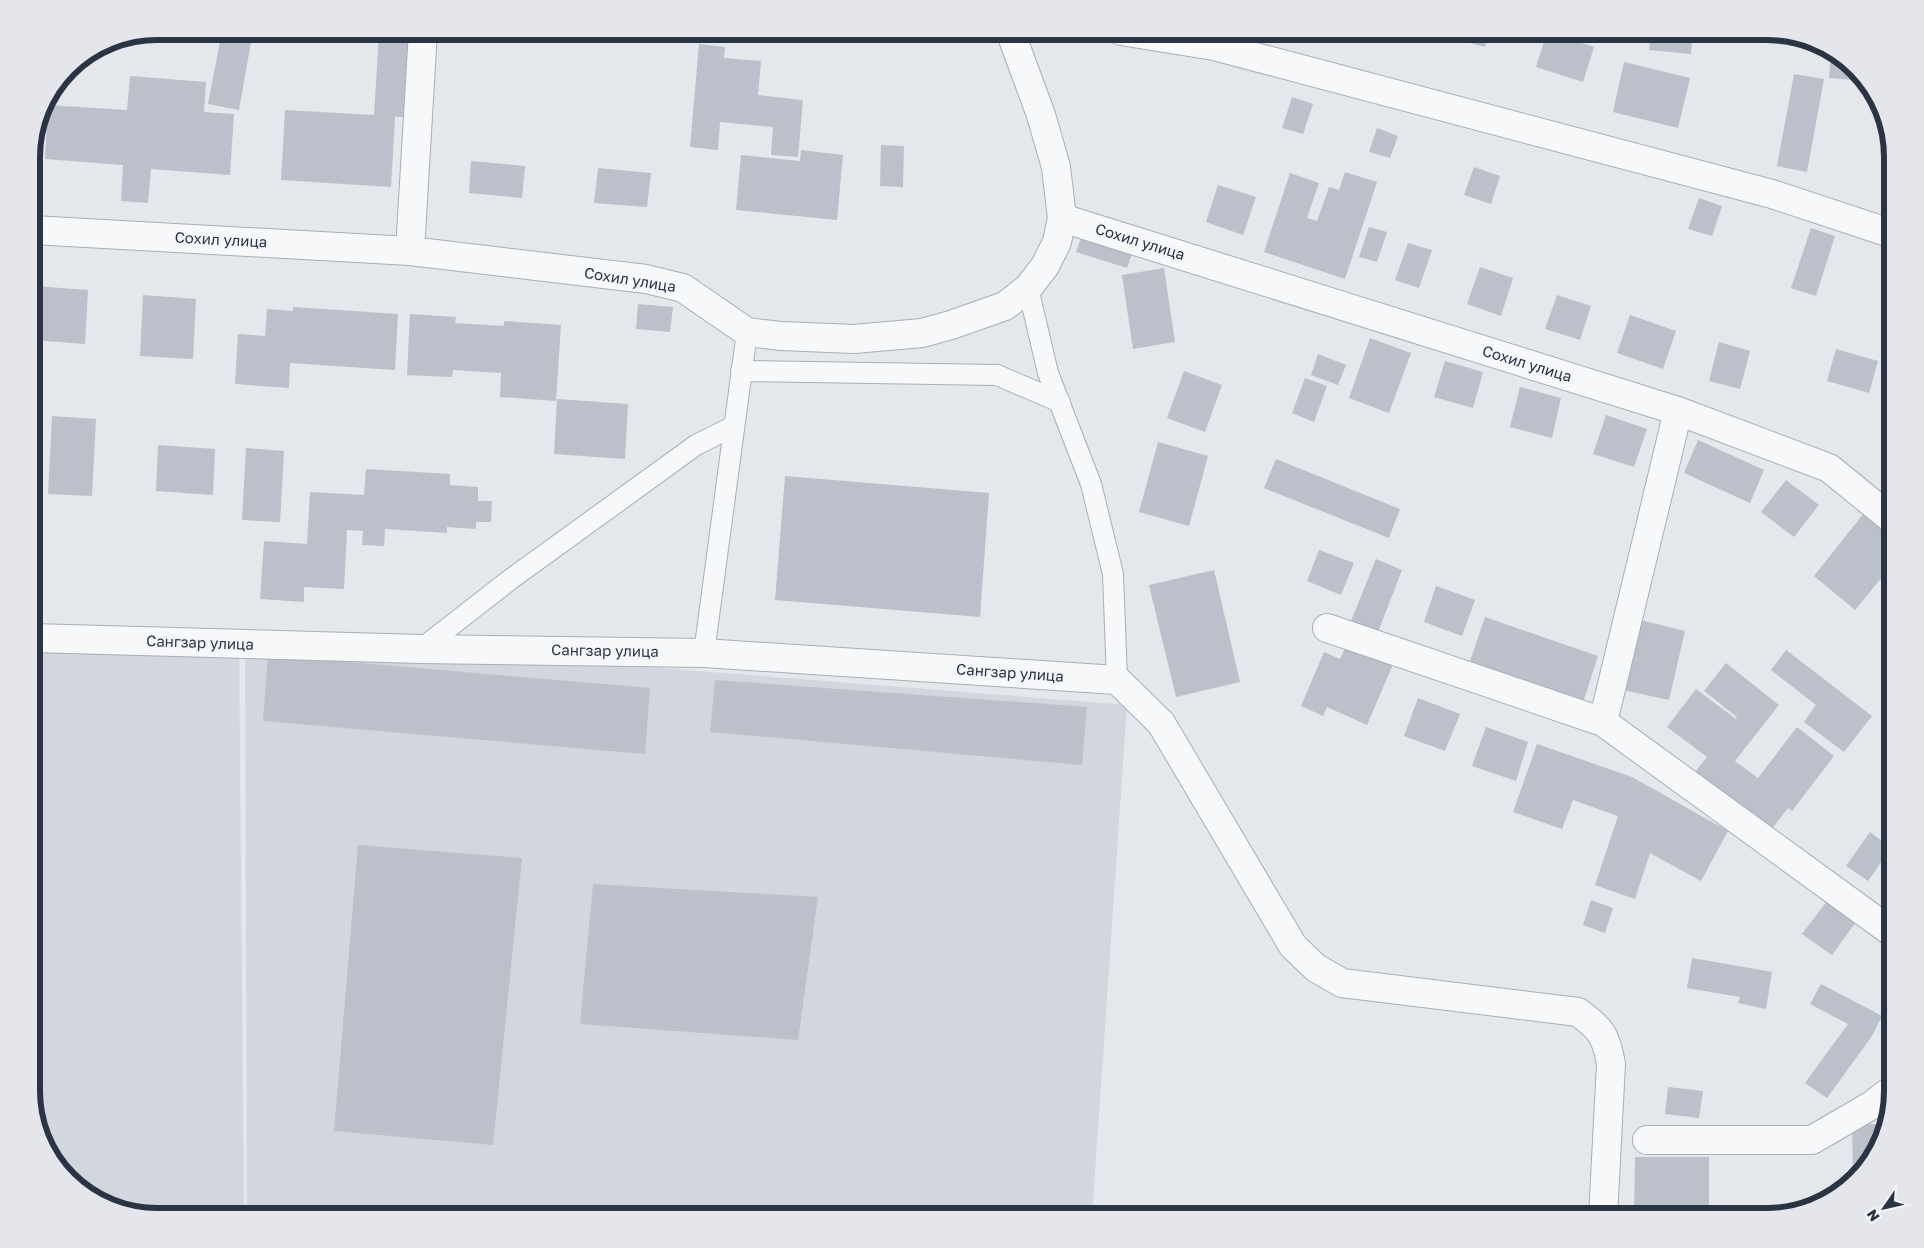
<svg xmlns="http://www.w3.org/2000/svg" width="1924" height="1248" font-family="'Golos Text',sans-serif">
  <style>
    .built { fill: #d2d6de }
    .building { fill: #bbc0ca }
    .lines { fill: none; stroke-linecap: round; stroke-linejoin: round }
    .lane-casing { stroke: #a9aeb7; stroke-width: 22 }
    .street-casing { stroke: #a9aeb7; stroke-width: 30 }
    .lane { stroke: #f7f8fa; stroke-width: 20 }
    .street { stroke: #f7f8fa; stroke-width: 28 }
    .labels { text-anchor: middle; stroke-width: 4; stroke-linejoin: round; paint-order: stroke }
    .street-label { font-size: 15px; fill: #2b3445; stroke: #f4f6f9 }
    .rim { fill: none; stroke: #2b3445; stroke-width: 6 }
  </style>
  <rect width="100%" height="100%" fill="#e4e7ec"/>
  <path class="built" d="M245,635L1127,705L1092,1217H247Z
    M32,637L239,638L244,1217H157L87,1196L48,1154L32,1099Z"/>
  <path class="building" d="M222,31H253L239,110L208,104Z
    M744,31H820L819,42L744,37Z
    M1454,31H1490L1485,47L1452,38Z
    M1651,31H1693L1691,54L1649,50Z
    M1767,31L1794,39L1793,46L1766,43Z
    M1547,32L1594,47L1583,82L1536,67Z
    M379,35L408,37L404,117H395L391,187L281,180L285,110L374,115Z
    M699,44L725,47L724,58L761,61L758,95L803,100L798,157L771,155L773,127L720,122L718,150L690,147Z
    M1831,51L1837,52L1864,81L1829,78Z
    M1624,62L1690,78L1678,128L1613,112Z
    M1794,74L1824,79L1807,172L1777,166Z
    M130,76L206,82L204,112L234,114L230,175L151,169L148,203L121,201L123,165L45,159L48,105L127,110Z
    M1292,97L1313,104L1303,134L1282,128Z
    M1377,128L1398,136L1390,158L1369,152Z
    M881,145L904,146L903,187L880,186Z
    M801,150L843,155L837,220L736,210L741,155L800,161Z
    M471,161L525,166L522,198L469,193Z
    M1474,167L1500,176L1491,204L1464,195Z
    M598,168L651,173L647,207L594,203Z
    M1345,172L1377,182L1345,279L1264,252L1290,173L1319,183L1307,218L1317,221L1329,187L1339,190Z
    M1218,185L1256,197L1243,235L1206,222Z
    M1699,198L1722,206L1712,236L1688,229Z
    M1369,227L1387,232L1377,262L1359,257Z
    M1811,228L1835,236L1816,296L1791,288Z
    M1083,232L1134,248L1127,268L1076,252Z
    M1408,243L1432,250L1419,288L1395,280Z
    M1480,267L1513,278L1501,316L1467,304Z
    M1164,268L1175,342L1133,349L1122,275Z
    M35,286L88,290L85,344L32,340Z
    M143,295L196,299L193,359L140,356Z
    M1557,295L1591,306L1580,340L1545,329Z
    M638,304L673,307L670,332L636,329Z
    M293,307L398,314L395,370L290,363L289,388L235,384L238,334L265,336L267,309L293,311Z
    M410,314L456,317L455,323L504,326V321L561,325L556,401L500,397L501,373L453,370L452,377L407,375Z
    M1630,315L1676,331L1663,369L1617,353Z
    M1370,338L1411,353L1389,413L1349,398Z
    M1719,342L1750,351L1740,389L1709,381Z
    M1836,349L1878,361L1869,393L1827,381Z
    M1318,354L1346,365L1338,385L1311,375Z
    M1445,361L1483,372L1473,408L1434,397Z
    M1184,371L1222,385L1205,432L1167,418Z
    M1305,378L1327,386L1314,422L1292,413Z
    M1520,387L1561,398L1552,438L1510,427Z
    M557,399L628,404L625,459L554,454Z
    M1606,415L1647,429L1634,467L1593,454Z
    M52,416L96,419L92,496L48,494Z
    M1698,440L1764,470L1750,503L1684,473Z
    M1158,442L1208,456L1189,526L1139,512Z
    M158,445L215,449L213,495L156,491Z
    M246,448L284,451L280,522L242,520Z
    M1276,459L1400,509L1389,538L1264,488Z
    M366,469L450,474V485L478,487V501H492L491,522H476V529L447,527V533L385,529L384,546L362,545L363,531L347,530L344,589L304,587V602L260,599L264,541L307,544L310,492L364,495Z
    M785,476L989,493L980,617L775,600Z
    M1786,480L1819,505L1794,537L1761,512Z
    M32,511H42L40,542L32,541Z
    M1864,513L1893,536V564L1855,610L1814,576Z
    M1319,550L1354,563L1341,595L1307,581Z
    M1376,559L1402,570L1378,632L1351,621Z
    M1214,570L1240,682L1176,697L1149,585Z
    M1436,586L1475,600L1462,636L1424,622Z
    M1485,617L1598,656L1582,706L1468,667Z
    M1640,620L1685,631L1669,700L1623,690Z
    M1348,642L1394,662L1367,725L1327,707L1323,716L1301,706L1324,652L1340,659Z
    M1786,650L1872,716L1844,752L1804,722L1816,705L1771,670Z
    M268,655L650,688L645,754L263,721Z
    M1726,663L1779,705L1735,761L1758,778L1797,727L1834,756L1792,811L1788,808L1771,830L1695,772L1707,757L1667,727L1696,689L1736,719L1737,717L1704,691Z
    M715,680L1087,707L1082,765L710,732Z
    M1418,698L1460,714L1445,751L1404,736Z
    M1486,727L1528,742L1516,781L1472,766Z
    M1537,744L1632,777L1728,831L1701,881L1650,853L1635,899L1595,885L1618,816L1573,800L1562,829L1513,812Z
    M1870,832L1891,848L1868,881L1846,866Z
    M358,845L522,858L493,1145L334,1131Z
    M593,884L818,897L798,1040L580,1024Z
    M1591,900L1613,908L1605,933L1583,925Z
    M1827,901L1856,922L1832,955L1802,934Z
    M1692,958L1772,972L1766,1009L1738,1003L1740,997L1687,988Z
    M1821,984L1882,1016L1872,1036L1827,1098L1805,1083L1848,1024L1810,1004Z
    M1668,1087L1703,1091L1699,1118L1665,1114Z
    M1852,1124H1883L1872,1161L1853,1178Z
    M1635,1157H1709V1217H1634Z"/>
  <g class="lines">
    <g class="lane-casing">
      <path id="lane" d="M1028,288L1048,373L1091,484L1113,574L1117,680
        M741,371L997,375L1060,402
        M421,649L511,579L696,445L734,426
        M704,653L747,332"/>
    </g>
    <g class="street-casing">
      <path id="street" d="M1121,31L1214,46L1772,194L1893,234
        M1062,218L1678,411L1829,468L1893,520
        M32,230L410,251L646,279L683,288L747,332L781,336L854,339L922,333L951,325L1005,306L1028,288L1045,266L1057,242L1062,218L1056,167L1041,115L1010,31
        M410,251L423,31
        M1327,628L1603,722L1893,933
        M32,638L421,649L704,653L1117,680L1161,723L1293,946L1316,968L1342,983L1578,1012C1601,1029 1606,1035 1611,1064L1603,1217
        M1603,722L1678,411
        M1647,1140H1812L1872,1105L1893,1089"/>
    </g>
    <use href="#lane" class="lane"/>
    <use href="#street" class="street"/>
  </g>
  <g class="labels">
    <g class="street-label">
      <text transform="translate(221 240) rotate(3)" y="5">Сохил улица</text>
      <text transform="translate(1140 242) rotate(17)" y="5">Сохил улица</text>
      <text transform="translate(630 280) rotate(9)" y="5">Сохил улица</text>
      <text transform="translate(1527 364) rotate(17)" y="5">Сохил улица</text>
      <text transform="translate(200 643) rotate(2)" y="5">Сангзар улица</text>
      <text transform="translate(605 651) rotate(1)" y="5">Сангзар улица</text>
      <text transform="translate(1010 673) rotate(4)" y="5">Сангзар улица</text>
    </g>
  </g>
  <path d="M0 0H1924V1248H0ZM157 40H1767A117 117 0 0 1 1884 157V1091A117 117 0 0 1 1767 1208H157A117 117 0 0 1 40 1091V157A117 117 0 0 1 157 40Z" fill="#e4e6eb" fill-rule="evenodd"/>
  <path class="rim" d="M157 40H1767A117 117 0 0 1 1884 157V1091A117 117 0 0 1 1767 1208H157A117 117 0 0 1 40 1091V157A117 117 0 0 1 157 40Z"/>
  <g transform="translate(1884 1208) rotate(236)" stroke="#f4f6f9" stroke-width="4" paint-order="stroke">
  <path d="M0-4L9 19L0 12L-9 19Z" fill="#2b3445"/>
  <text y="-8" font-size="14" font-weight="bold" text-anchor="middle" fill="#2b3445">N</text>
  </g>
</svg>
